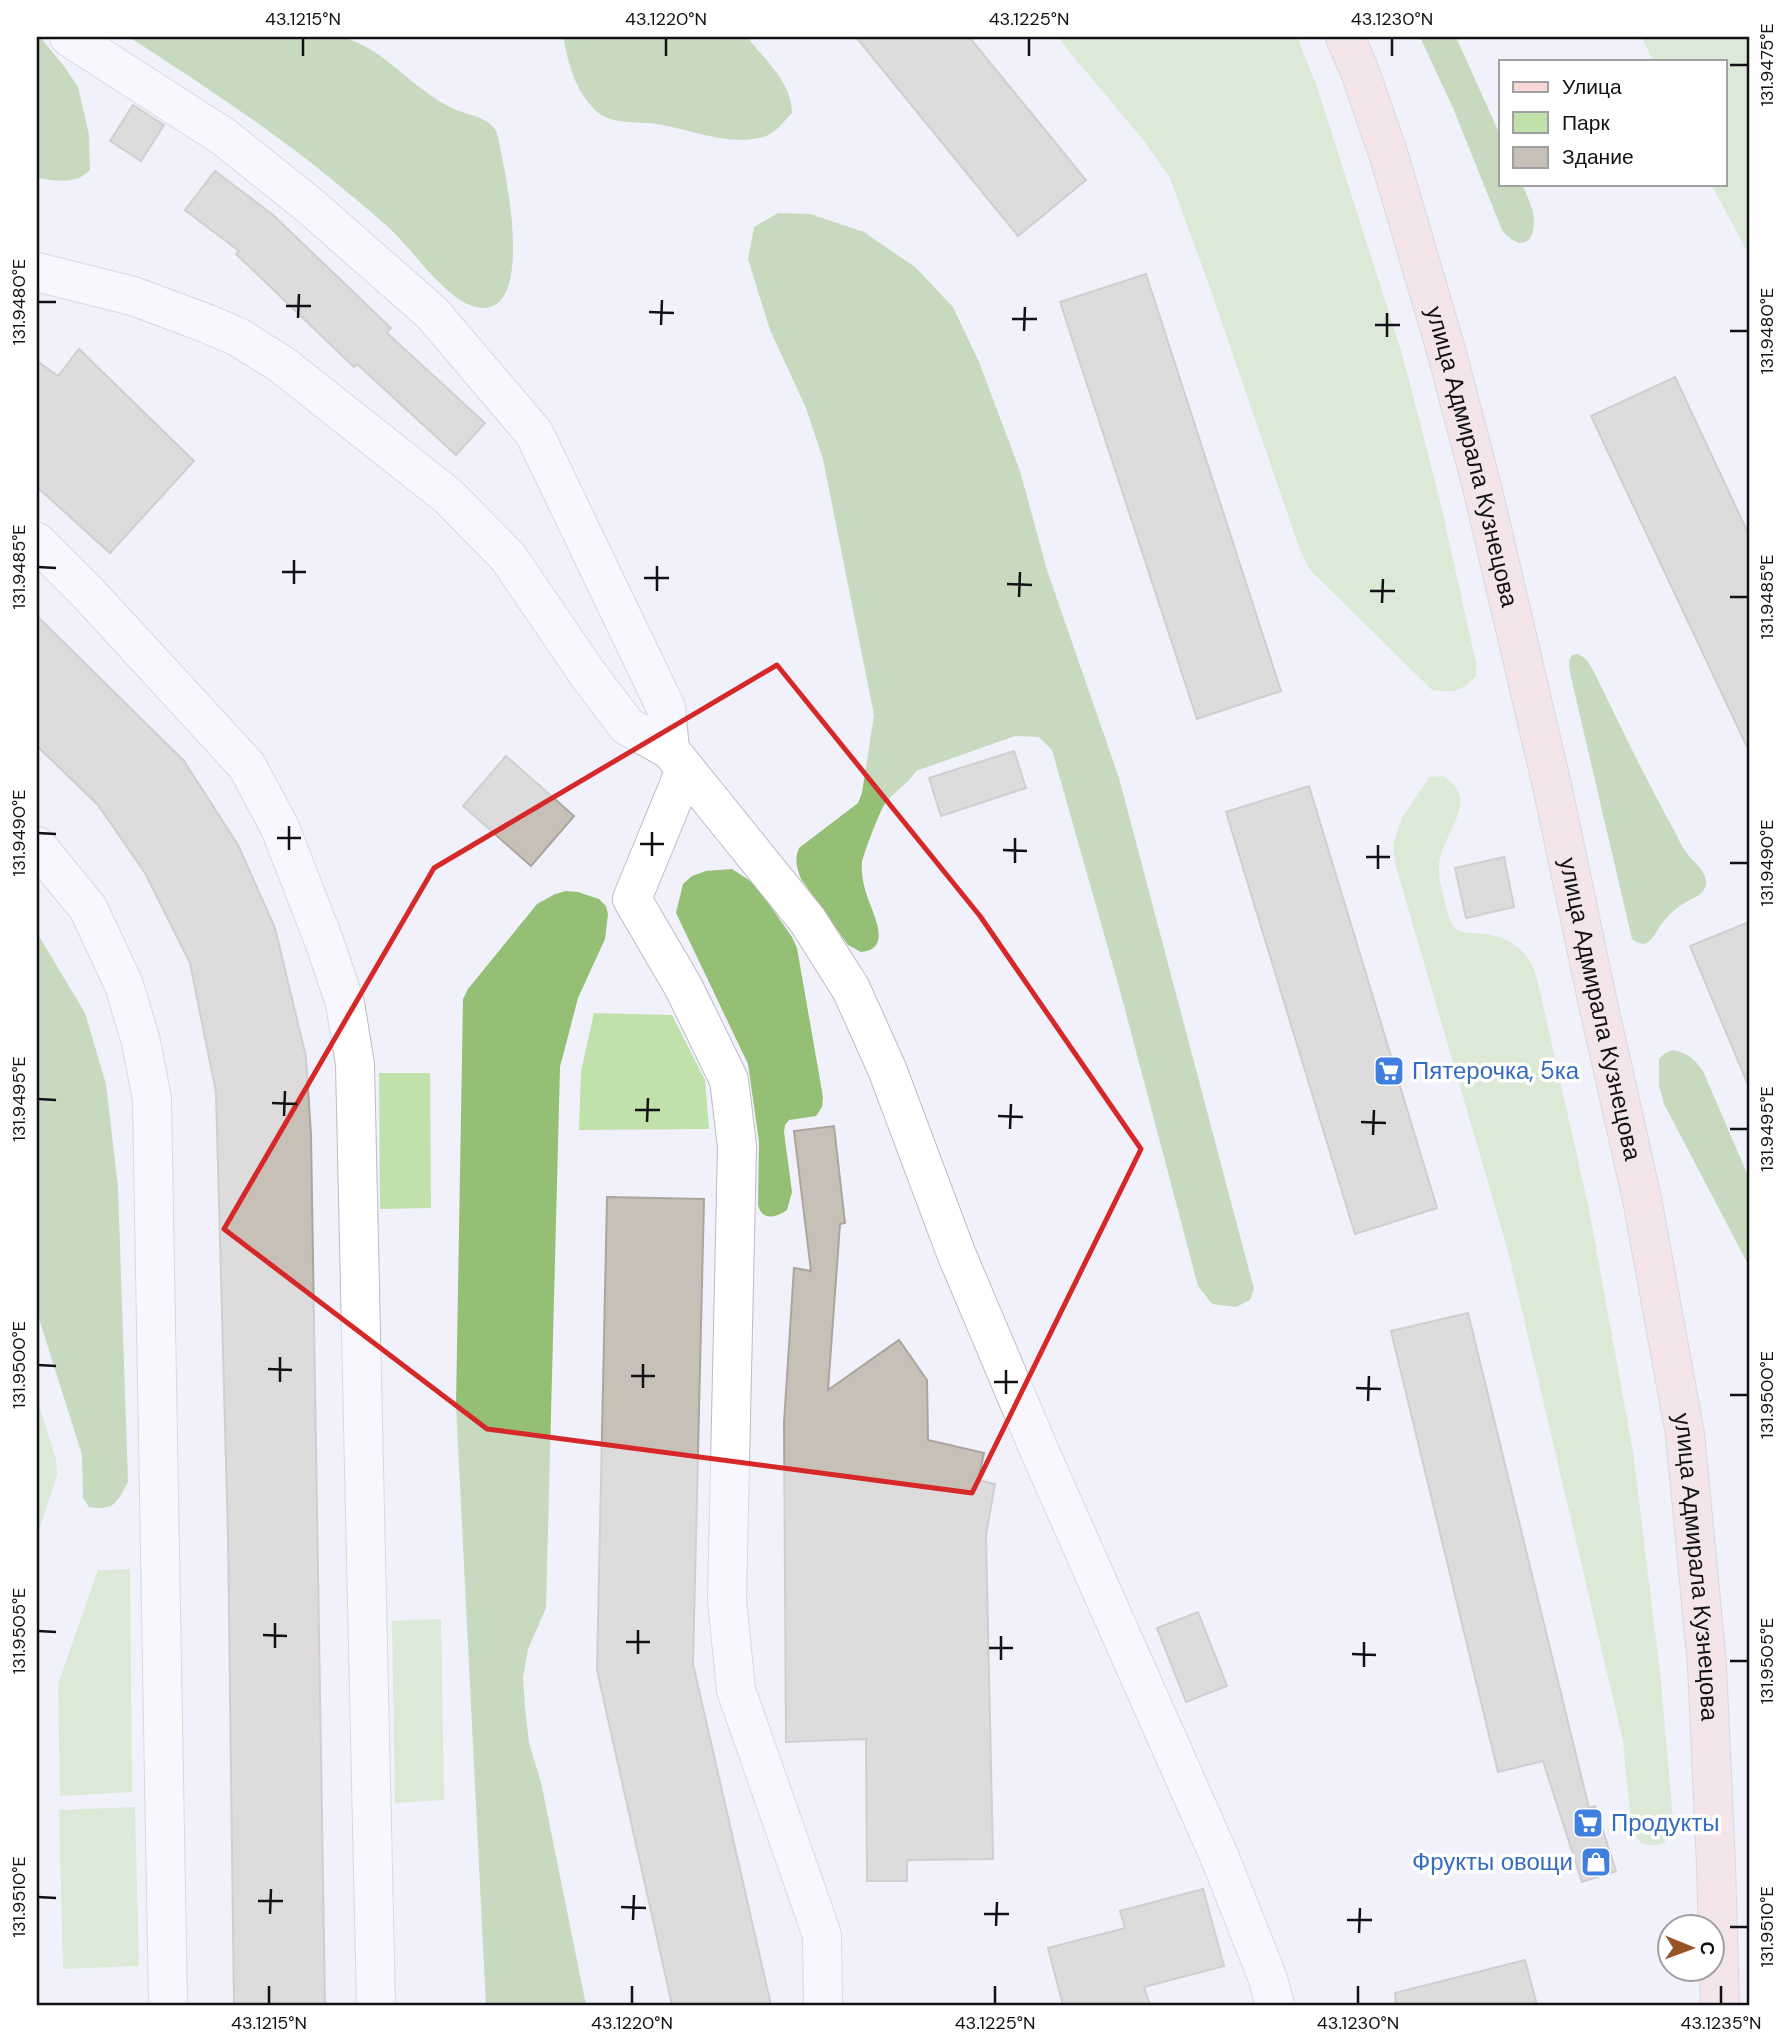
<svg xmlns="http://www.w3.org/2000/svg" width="1786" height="2042" font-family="'DM Sans',sans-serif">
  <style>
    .green { fill: #c1e1aa }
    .forest { fill: #96bf76 }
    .building { fill: #c6c0b7; stroke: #aca59d; stroke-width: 2 }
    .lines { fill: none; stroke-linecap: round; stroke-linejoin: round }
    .street-casing { stroke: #bbbcc6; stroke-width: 40 }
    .secondary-casing { stroke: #bbbcc6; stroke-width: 40 }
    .street { stroke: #fff; stroke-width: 38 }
    .secondary { stroke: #f8d8d4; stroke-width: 38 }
    .marked { fill: none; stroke: #d62828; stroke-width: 5; stroke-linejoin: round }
    .ticks { fill: none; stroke: #121216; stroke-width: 2.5 }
    .labels { text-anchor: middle; stroke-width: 7; stroke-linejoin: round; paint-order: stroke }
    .street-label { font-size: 24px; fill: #121216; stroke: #fff }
    .shop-label { font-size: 24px; fill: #366cbe; stroke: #fff; text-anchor: start }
    .neatline { fill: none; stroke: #121216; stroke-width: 2.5 }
    .ticks-label { font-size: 18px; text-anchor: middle; fill: #121216 }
  </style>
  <rect width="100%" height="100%" fill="#f0f1fb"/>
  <path class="green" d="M1060,37H1297L1317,87L1403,357L1439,497L1476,663V676C1460,692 1455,693 1432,690L1310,570L1300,550L1209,285L1170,178L1145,142L1062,43Z
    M1642,37H1749V255L1711,184H1725V61H1653Z
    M1443,776C1483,800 1441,833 1439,866C1438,881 1445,899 1448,914C1453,937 1468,932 1486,934C1502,936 1517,944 1527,957C1535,967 1537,980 1540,992L1589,1209L1633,1452L1660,1672L1672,1807L1670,1831L1664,1843C1655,1846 1644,1847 1638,1839C1629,1828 1625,1759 1623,1741L1508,1251L1396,867L1393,844L1402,818L1429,777Z
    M594,1013L672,1015L705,1080L709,1129L579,1130L581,1071Z
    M379,1073H430L431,1208L380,1209Z
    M37,1399L56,1459L57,1475L37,1536Z
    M130,1569L132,1792L60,1796L58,1684L98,1570Z
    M441,1619L444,1800L395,1803L392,1621Z
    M135,1807L139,1966L63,1969L59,1810Z"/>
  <path class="forest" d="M37,37H40L63,65L78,87L89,135L90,170C76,185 56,181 37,178Z
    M129,37H344C353,41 364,45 373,51C400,69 424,95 454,109C469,116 487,116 496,131C499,138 500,149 502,157C508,186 527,286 495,305C462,323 417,255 397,236C384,222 368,210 353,197C283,137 206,87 129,37Z
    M563,37H747C765,60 792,82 792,113C784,121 775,134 763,137C728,146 696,131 662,125C641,120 612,127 595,110C574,88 569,65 563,37Z
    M1420,37H1456L1501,137V184H1522C1527,196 1534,209 1534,222C1534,248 1515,248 1502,230L1453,108Z
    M778,213L810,214L864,232L915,267L953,307L979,362L1020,471L1047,570L1119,778L1254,1289L1250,1300L1236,1307L1212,1304L1198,1286L1119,987L1052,750L1039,737L1015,736L916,771C907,786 890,794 883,807C878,816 864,852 862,862C861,870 863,882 865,889C869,908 896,949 861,952L848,945L801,879C797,868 794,860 799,848L858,803L862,793L874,715L823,459L806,408L770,330L748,259L754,227Z
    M1578,654L1586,659L1593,670C1620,725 1646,780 1676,834C1679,840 1682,847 1686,852C1693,862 1707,871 1706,884C1704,896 1692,898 1683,904C1676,908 1668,916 1663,922C1654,933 1650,953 1632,939L1570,673L1569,661L1572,655Z
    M732,869L755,884L792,937L797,948L823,1097L822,1107L816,1116L789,1120L785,1125L784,1132L792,1192L787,1210C775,1218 762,1221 758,1205L759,1142L748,1064L676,913L683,884L692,876L706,871Z
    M566,891L578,892L599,899L606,906L608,914L605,939L578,998L560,1067L546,1608L528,1649L523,1677L525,1707L529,1743L541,1782L586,2005H486L456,1405L463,999L468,989L537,904L555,894Z
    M37,933L85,1013L106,1084L118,1187L128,1482C117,1503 114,1511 89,1507L83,1498L82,1455L37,1312Z
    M1673,1050C1688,1053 1694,1059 1703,1071L1749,1178V1266L1664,1104L1659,1086V1059L1665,1053Z"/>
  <path class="building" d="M856,37H969L1086,180L1018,236Z
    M133,105L164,125L141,161L110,141Z
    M215,171L273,215L391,328L387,333L485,423L456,455L357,364L354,367L236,254L239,251L185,210Z
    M1146,274L1281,691L1197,719L1060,302Z
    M79,349L194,461L110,553L37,487V361L58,376Z
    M1675,377L1749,535V751L1591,416Z
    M37,616L184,761L238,845L275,928L306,1057L311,1135L325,2005H234L228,1536L216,1092L190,963L145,873L98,805L37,746Z
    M1014,751L1026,788L941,816L929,778Z
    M506,756L574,816L531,866L463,806Z
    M1309,786L1437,1208L1355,1234L1226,812Z
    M1504,857L1514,907L1466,918L1455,868Z
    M1749,922V1087L1690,946Z
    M834,1126L845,1223L840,1224L828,1390L899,1340L927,1380L928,1440L984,1453L978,1480L995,1484L986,1535L993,1859L907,1860V1881H867L866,1739L786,1742L784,1423L794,1268L811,1271L794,1131Z
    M607,1197L704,1199L693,1664L771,2005H672L597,1670Z
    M1468,1313L1589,1808L1595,1806L1616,1871L1582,1882L1543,1761L1498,1772L1391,1331Z
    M1198,1612L1227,1686L1186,1702L1157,1628Z
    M1203,1889L1224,1966L1144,1987L1150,2005H1063L1048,1948L1125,1928L1120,1911Z
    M1525,1960L1537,2005H1396L1395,1993Z"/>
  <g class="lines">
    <g class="street-casing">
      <path id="street" d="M69,37L224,137L309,205L432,313L534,433L666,708L670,750
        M37,272L133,296L208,324L238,337L281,364L448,496L508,557L587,673L627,726L670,750L808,921L851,989L887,1069L956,1253L1040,1452L1220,1858L1268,1979L1275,2005
        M37,542L88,593L247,766L280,828L324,941L345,1003L355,1064L376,2005
        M685,770L632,899L684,988L729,1080L737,1146L727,1600L736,1690L822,1935L823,2005
        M37,846L88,908L124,985L141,1042L152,1099L168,2005"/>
    </g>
    <g class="secondary-casing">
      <g id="secondary">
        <path id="s1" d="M1345,37L1360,72L1389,156L1446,350L1482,487L1553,790L1597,999L1642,1199L1685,1434L1707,1665L1716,1865L1720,2005"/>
      </g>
    </g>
    <use href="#street" class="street"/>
    <use href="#secondary" class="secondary"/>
  </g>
  <path d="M0 0H1786V2042H0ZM777,665L980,916L1141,1149L972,1493L487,1429L224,1229L434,868Z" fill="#f0f1fb" fill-opacity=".55" fill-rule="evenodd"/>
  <path class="marked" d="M777,665L980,916L1141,1149L972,1493L487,1429L224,1229L434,868Z"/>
  <path class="ticks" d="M303,56V38M666,56V38M1029,56V38M1392,56V38M1730,65H1748M38,302H56M286,306H311M649,312L674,313M298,318L299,294M1012,319H1037M661,325L662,300M1375,325H1400M1024,331L1025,307M1730,331H1748M1387,337V313M38,567L56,568M282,572H306M644,578H669M294,584V560M1007,584L1032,585M657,591V566M1370,591H1395M1019,597L1020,572M1730,597H1748M1382,603L1383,579M38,833L56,834M277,838H301M640,844H664M289,850V826M1003,850L1027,851M652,856V832M1366,857H1390M1015,863V838M1730,863H1748M1378,869V845M38,1099L56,1100M272,1103L297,1104M635,1110H660M284,1116L285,1091M998,1116L1023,1117M647,1122L648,1098M1361,1122L1386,1123M1010,1129L1011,1104M1730,1129H1748M1373,1135L1374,1110M38,1365L56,1366M268,1369L292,1370M631,1376H655M280,1382V1357M994,1382H1018M643,1388V1364M1356,1388L1381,1389M1006,1394V1370M1730,1395H1748M1368,1401L1369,1376M38,1631L56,1632M263,1635L287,1636M626,1642H650M275,1648V1623M989,1648H1013M638,1654V1630M1352,1654L1376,1655M1001,1660V1636M1730,1661H1748M1364,1667V1642M38,1897L56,1898M258,1901H283M621,1907L646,1908M270,1914L271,1889M984,1914H1009M633,1920L634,1895M1347,1920H1372M996,1926L997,1902M1730,1927H1748M1359,1933L1360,1908M269,2004V1986M632,2004V1986M995,2004V1986M1358,2004V1986M1721,2004V1986"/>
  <defs>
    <g id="supermarket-square" transform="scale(1.575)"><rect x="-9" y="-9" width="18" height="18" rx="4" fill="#3f7fe0" stroke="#fff"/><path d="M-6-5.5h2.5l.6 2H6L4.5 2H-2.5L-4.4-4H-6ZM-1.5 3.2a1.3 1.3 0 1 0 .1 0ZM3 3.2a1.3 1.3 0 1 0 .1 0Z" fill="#fff"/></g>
    <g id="shop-square" transform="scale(1.575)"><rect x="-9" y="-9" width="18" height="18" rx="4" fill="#3f7fe0" stroke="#fff"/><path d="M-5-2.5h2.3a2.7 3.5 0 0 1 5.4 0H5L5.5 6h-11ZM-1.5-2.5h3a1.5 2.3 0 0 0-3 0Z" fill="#fff"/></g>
  </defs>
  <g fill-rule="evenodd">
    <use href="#supermarket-square" x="1389" y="1071"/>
    <use href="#supermarket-square" x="1588" y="1823"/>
    <use href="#shop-square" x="1596" y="1862"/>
  </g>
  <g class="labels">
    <g class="street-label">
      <text dy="8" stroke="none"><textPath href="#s1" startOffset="439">улица Адмирала Кузнецова</textPath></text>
      <text dy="8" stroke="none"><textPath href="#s1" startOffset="1006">улица Адмирала Кузнецова</textPath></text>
      <text dy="8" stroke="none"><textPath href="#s1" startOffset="1573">улица Адмирала Кузнецова</textPath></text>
    </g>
    <g class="shop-label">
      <text x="1412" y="1079">Пятерочка, 5ка</text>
      <text x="1611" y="1831">Продукты</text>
      <text x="1573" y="1870" text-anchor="end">Фрукты овощи</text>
    </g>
  </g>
  <rect width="1786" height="2042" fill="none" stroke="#ffffff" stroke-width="77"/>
  <rect x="1499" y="60" width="228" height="126" fill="#ffffff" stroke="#a0a0a2" stroke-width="2"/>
  <rect x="1513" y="82" width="35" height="10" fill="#f8d8d4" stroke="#a0a0a2" stroke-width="2"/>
  <text x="1562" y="94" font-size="21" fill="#121216">Улица</text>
  <rect x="1513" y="112" width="35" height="21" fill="#c1e1aa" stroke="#a0a0a2" stroke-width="2"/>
  <text x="1562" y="130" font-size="21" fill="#121216">Парк</text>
  <rect x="1513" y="147" width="35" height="21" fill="#c6c0b7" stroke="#a0a0a2" stroke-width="2"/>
  <text x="1562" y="164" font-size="21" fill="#121216">Здание</text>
  <g transform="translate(1691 1948) rotate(91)"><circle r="33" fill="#ffffff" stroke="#a0a0a2" stroke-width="2"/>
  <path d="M0-5L12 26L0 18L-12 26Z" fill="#985327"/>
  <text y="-10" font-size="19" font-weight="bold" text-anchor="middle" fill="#121216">С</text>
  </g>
  <rect x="38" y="38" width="1710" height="1966" class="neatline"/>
  <g class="ticks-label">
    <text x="303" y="25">43.1215°N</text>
    <text x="666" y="25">43.1220°N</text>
    <text x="1029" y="25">43.1225°N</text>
    <text x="1392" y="25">43.1230°N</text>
    <text transform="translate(1767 65) rotate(-90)" y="6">131.9475°E</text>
    <text transform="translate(19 302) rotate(-90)" y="6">131.9480°E</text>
    <text transform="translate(1767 331) rotate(-90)" y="6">131.9480°E</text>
    <text transform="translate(19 567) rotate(-90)" y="6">131.9485°E</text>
    <text transform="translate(1767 597) rotate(-90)" y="6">131.9485°E</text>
    <text transform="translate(19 833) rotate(-90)" y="6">131.9490°E</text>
    <text transform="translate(1767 863) rotate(-90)" y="6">131.9490°E</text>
    <text transform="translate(19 1099) rotate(-90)" y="6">131.9495°E</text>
    <text transform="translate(1767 1129) rotate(-90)" y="6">131.9495°E</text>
    <text transform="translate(19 1365) rotate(-90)" y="6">131.9500°E</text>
    <text transform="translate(1767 1395) rotate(-90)" y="6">131.9500°E</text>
    <text transform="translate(19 1631) rotate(-90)" y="6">131.9505°E</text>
    <text transform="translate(1767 1661) rotate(-90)" y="6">131.9505°E</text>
    <text transform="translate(19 1897) rotate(-90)" y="6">131.9510°E</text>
    <text transform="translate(1767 1927) rotate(-90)" y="6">131.9510°E</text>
    <text x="269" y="2029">43.1215°N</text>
    <text x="632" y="2029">43.1220°N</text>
    <text x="995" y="2029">43.1225°N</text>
    <text x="1358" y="2029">43.1230°N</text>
    <text x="1721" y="2029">43.1235°N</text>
  </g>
</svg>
